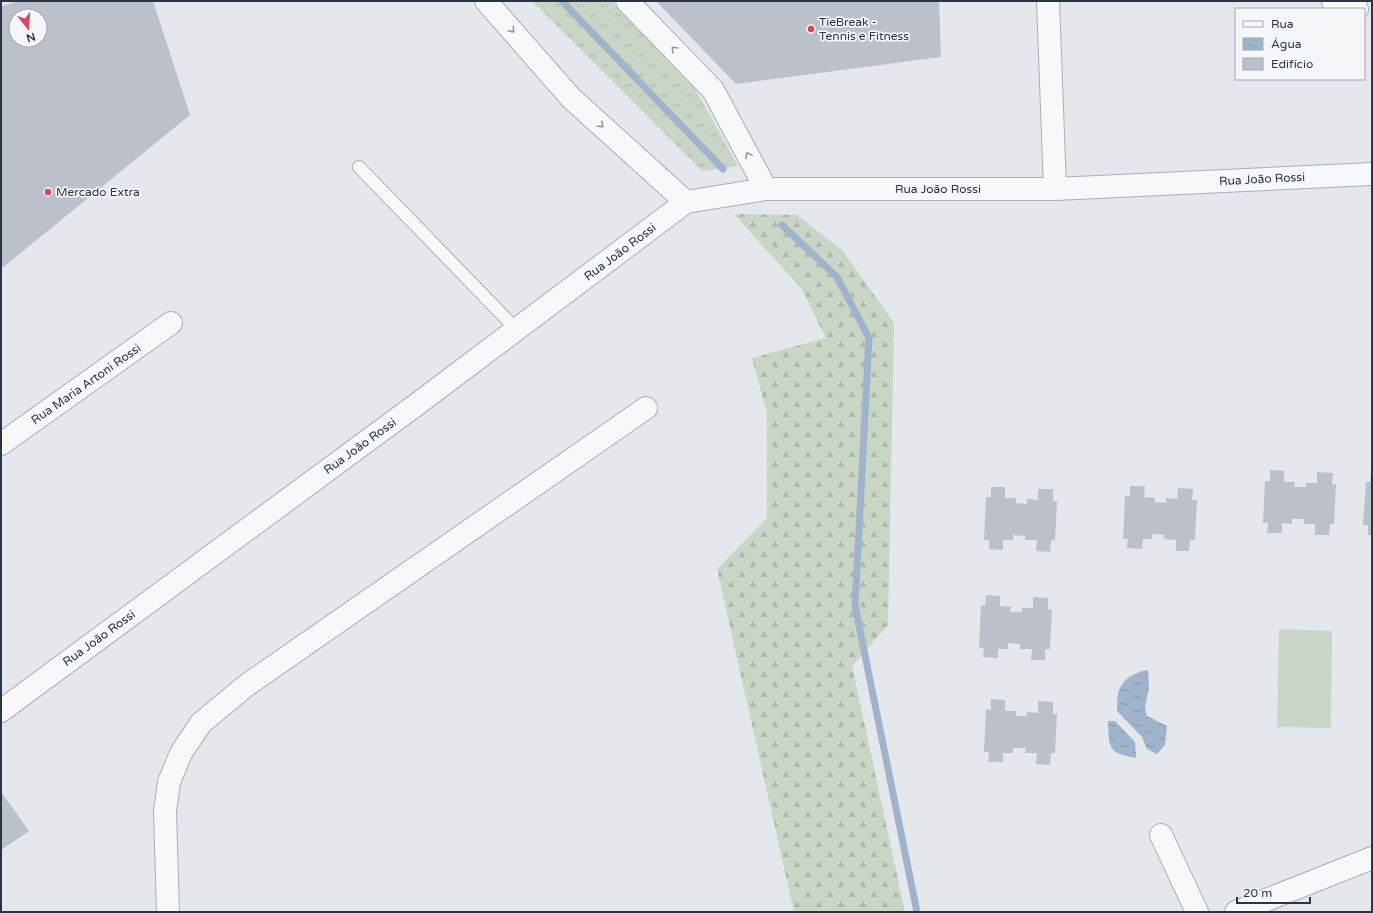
<svg xmlns="http://www.w3.org/2000/svg" width="1373" height="913" font-family="'Varela Round',sans-serif">
  <style>
    .grass { fill: url(#grass-tufts) }
    .forest { fill: url(#forest-firs) }
    .garden { fill: #c9d6c5 }
    .water { fill: url(#water-ripples) }
    .lines { fill: none; stroke-linecap: round; stroke-linejoin: round }
    .stream { stroke: #9fb4cc; stroke-width: 7 }
    .building { fill: #bbc0ca; fill-rule: evenodd }
    .service-casing { stroke: #a9aeb7; stroke-width: 14 }
    .minor-casing { stroke: #a9aeb7; stroke-width: 24 }
    .service { stroke: #f7f8fa; stroke-width: 12 }
    .minor { stroke: #f7f8fa; stroke-width: 22 }
    .oneway { stroke: #9196a0 }
    .poi-dot { fill: #d1495b; stroke: #f4f6f9; stroke-width: 1.5 }
    .labels { text-anchor: middle; stroke-width: 3.5; stroke-linejoin: round; paint-order: stroke }
    .poi-label { font-size: 12px; fill: #2b3445; stroke: #f4f6f9; text-anchor: start }
    .street-label { font-size: 12px; fill: #2b3445; stroke: #f4f6f9 }
  </style>
  <defs>
    <pattern id="grass-tufts" width="24" height="20" patternUnits="userSpaceOnUse"><rect width="24" height="20" fill="#c9d6c5"/><path d="M3 7l-1-3M5 7V3M7 7l1-3M15 17l-1-3M17 17v-4M19 17l1-3" fill="none" stroke="#adb8ab"/></pattern>
    <pattern id="forest-firs" width="22" height="20" patternUnits="userSpaceOnUse"><rect width="22" height="20" fill="#c9d6c5"/><path d="M5 1l3.5 6h-7zM16 11l3.5 6h-7z" fill="#adb8ab"/></pattern>
    <pattern id="water-ripples" width="26" height="14" patternUnits="userSpaceOnUse"><rect width="26" height="14" fill="#9fb4cc"/><path d="M2 4q2-2 4 0t4 0M15 11q2-2 4 0t4 0" fill="none" stroke="#8293a7"/></pattern>
  </defs>
  <rect width="100%" height="100%" fill="#e4e7ec"/>
  <path class="grass" d="M532,1H611L694,87L738,166L702,171Z"/>
  <path class="forest" d="M734,214L797,215L843,251L894,323L888,625L852,666L905,912H794L717,569L767,518V413L752,358L826,338L801,288Z"/>
  <path class="garden" d="M1279,629L1332,631L1331,728L1277,727Z"/>
  <path class="water" d="M1148,670L1149,688L1145,707L1147,716L1167,726L1165,745L1157,754L1147,749L1142,737L1117,711C1117,705 1117,699 1118,694C1121,680 1134,672 1148,670Z
    M1108,721H1115L1135,742L1136,758C1108,753 1109,749 1108,721Z"/>
  <g class="lines">
    <path class="stream" d="M562,1L723,169
      M782,225L837,277L869,338L855,606L917,912"/>
  </g>
  <path class="building" d="M20,1H153L190,115L1,269V6ZM16,16H40V40H16Z
    M656,1H939L941,57L736,84Z
    M1270,470L1284,471V482H1295L1294,487H1306V483H1317V472L1333,473L1332,485L1336,484L1334,524H1330L1329,535H1315V524H1304V519H1292V524L1282,523V533H1267L1268,523H1263L1265,481H1270Z
    M1371,471H1372V535H1368V525H1363L1366,482H1370Z
    M1130,486H1145L1144,497L1155,498V502L1166,503V498L1177,499L1178,488L1193,489L1192,500H1197L1195,540H1190L1189,551H1176V540L1164,539L1165,535L1152,534V539H1143L1142,549L1127,548L1128,539H1123L1125,496H1130Z
    M991,487H1005V498H1016V503L1027,504V499L1038,500V489H1053V501H1057L1055,540L1051,541L1050,552L1036,551L1037,540H1025V536L1013,535V540H1003V550L989,549V540H984L986,497H991Z
    M986,595L1000,596V606L1011,607L1010,612H1022V608H1033V597L1048,598V609L1052,610L1050,649H1045V660H1031L1032,649H1020V644L1008,643V649H998V658L983,657L984,648H979L981,605L985,606Z
    M991,699L1005,700V711H1016V716H1027V712L1038,713V701L1053,702V714H1057L1055,753H1051L1050,765L1036,764L1037,753H1025L1026,748H1013V753H1003V762H988L989,752H984L986,709L991,710Z
    M1,792L29,831L1,850Z"/>
  <g class="lines">
    <g class="service-casing">
      <path id="service" d="M359,167L517,330"/>
    </g>
    <g class="minor-casing">
      <path id="minor" d="M486,1L571,98L686,202
        M627,1L713,90L766,189
        M1048,1L1055,189
        M1333,1L1357,9
        M1,444L171,323
        M1,711L420,402L686,202L766,189H1055L1372,174
        M1161,835L1197,912
        M168,912L165,811L169,782L181,753L201,723L247,685L646,408
        M1236,912L1372,858"/>
    </g>
    <use href="#service" class="service"/>
    <use href="#minor" class="minor"/>
  </g>
  <defs><path id="oneway-chevron" d="M-2-3.5L2.5 0L-2 3.5" fill="none" stroke-width="1.6" stroke-linecap="round" stroke-linejoin="round"/></defs>
  <g class="oneway">
    <use href="#oneway-chevron" transform="translate(512 30) rotate(49)"/>
    <use href="#oneway-chevron" transform="translate(674 49) rotate(-134)"/>
    <use href="#oneway-chevron" transform="translate(601 125) rotate(42)"/>
    <use href="#oneway-chevron" transform="translate(748 155) rotate(-118)"/>
  </g>
  <g class="poi-dot">
    <circle cx="811" cy="29" r="4"/>
    <circle cx="48" cy="192" r="4"/>
  </g>
  <g class="labels">
    <g class="poi-label">
      <text x="819" y="26">TieBreak -<tspan x="819" dy="14">Tennis e Fitness</tspan></text>
      <text x="56" y="196">Mercado Extra</text>
    </g>
    <g class="street-label">
      <text transform="translate(1262 179) rotate(-3)" y="4">Rua João Rossi</text>
      <text x="938" y="193">Rua João Rossi</text>
      <text transform="translate(620 252) rotate(-37)" y="4">Rua João Rossi</text>
      <text transform="translate(86 384) rotate(-35)" y="4">Rua Maria Artoni Rossi</text>
      <text transform="translate(360 446) rotate(-36)" y="4">Rua João Rossi</text>
      <text transform="translate(99 638) rotate(-36)" y="4">Rua João Rossi</text>
    </g>
  </g>
  <rect width="1373" height="913" fill="none" stroke="#2b3445" stroke-width="4"/>
  <rect x="1235" y="8" width="130" height="72" fill="#f4f6f9" stroke="#a4a8b1"/>
  <rect x="1243" y="21" width="20" height="6" fill="#f7f8fa" stroke="#a4a8b1"/>
  <text x="1271" y="28" font-size="12" fill="#2b3445">Rua</text>
  <rect x="1243" y="38" width="20" height="12" fill="url(#water-ripples)" stroke="#a4a8b1"/>
  <text x="1271" y="48" font-size="12" fill="#2b3445">Água</text>
  <rect x="1243" y="58" width="20" height="12" fill="#bbc0ca" stroke="#a4a8b1"/>
  <text x="1271" y="68" font-size="12" fill="#2b3445">Edifício</text>
  <g transform="translate(28 28) rotate(163)"><circle r="19" fill="#f4f6f9" stroke="#a4a8b1"/>
  <path d="M0-3L7 15L0 10L-7 15Z" fill="#d1495b"/>
  <text y="-6" font-size="11" font-weight="bold" text-anchor="middle" fill="#2b3445">N</text>
  </g>
  <path d="M1237 897v6h73v-6" fill="none" stroke="#2b3445" stroke-width="2"/>
  <text x="1243" y="897" font-size="12" fill="#2b3445" stroke="#f4f6f9" stroke-width="3" paint-order="stroke">20 m</text>
</svg>
